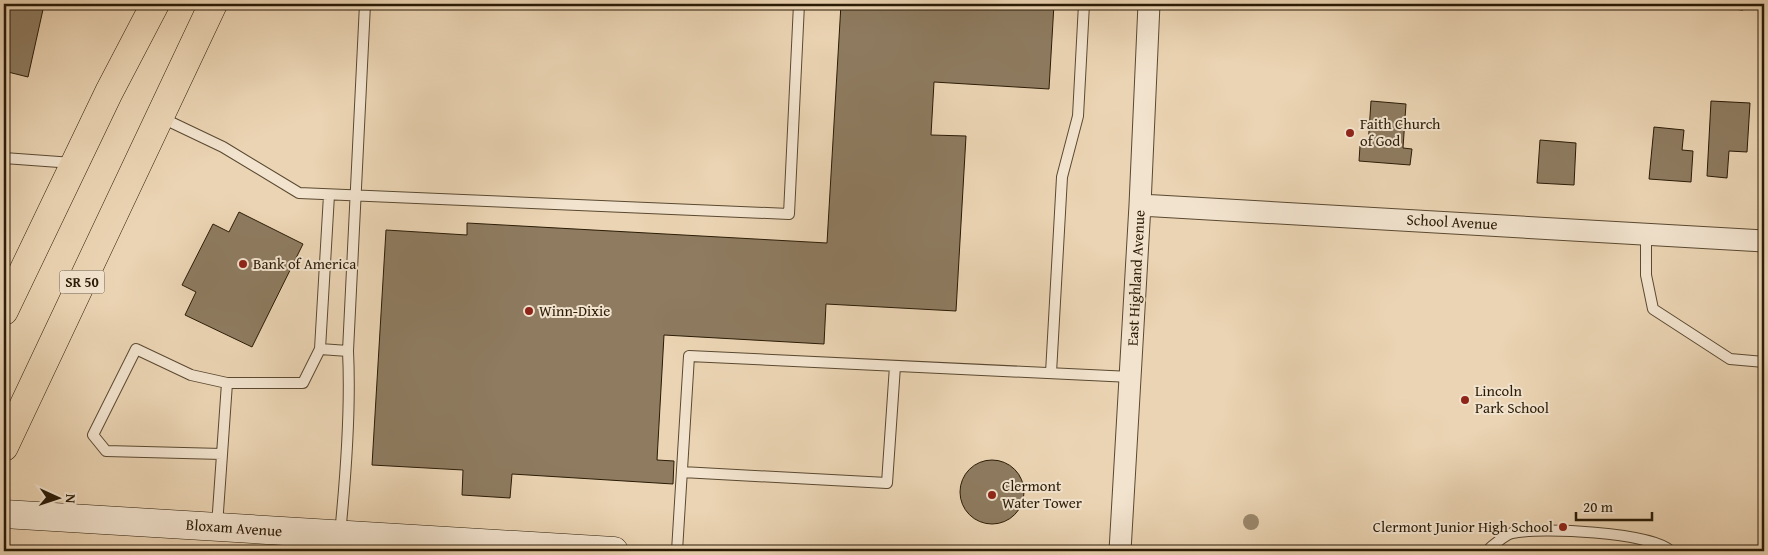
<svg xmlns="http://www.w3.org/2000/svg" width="1768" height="555" font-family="'Gentium Book Plus',serif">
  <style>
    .building { fill: #8e7b60; stroke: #2a1b06 }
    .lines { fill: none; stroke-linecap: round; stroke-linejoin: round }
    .lane-casing { stroke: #5a4931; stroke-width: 12 }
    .street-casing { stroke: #5a4931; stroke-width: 23 }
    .secondary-casing { stroke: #2a1b06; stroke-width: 29 }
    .highway-casing { stroke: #2a1b06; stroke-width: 29 }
    .lane { stroke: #f2e3ce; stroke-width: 10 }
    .street { stroke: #f2e3ce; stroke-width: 21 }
    .secondary { stroke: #f2e3ce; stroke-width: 28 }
    .highway { stroke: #ebd4b3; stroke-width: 28 }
    .tree { fill: #9b886c }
    .poi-dot { fill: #8f2418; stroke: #f2e3ce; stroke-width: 2 }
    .labels { text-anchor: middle; stroke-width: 4; stroke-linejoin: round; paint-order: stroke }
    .shield { fill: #f2e3ce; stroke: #665742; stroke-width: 1 }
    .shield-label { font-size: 14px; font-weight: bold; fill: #2a1b06 }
    .poi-label { font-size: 15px; fill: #2a1b06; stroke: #f2e3ce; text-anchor: start }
    .street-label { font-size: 15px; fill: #2a1b06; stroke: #f2e3ce }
  </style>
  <rect width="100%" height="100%" fill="#ebd4b3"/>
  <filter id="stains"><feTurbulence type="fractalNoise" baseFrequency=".004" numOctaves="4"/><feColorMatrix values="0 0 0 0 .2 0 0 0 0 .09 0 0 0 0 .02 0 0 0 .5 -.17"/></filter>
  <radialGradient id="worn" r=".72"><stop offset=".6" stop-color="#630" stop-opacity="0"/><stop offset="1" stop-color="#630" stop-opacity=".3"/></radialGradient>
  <path class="building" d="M4,4L44,5L28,77L4,71Z
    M841,4H1054L1049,89L934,82L931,135L966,136L956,311L826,304L824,344L664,335L657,460L674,461L673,484L512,474L510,498L462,495L463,470L372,465L386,230L467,235V223L827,243Z
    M1673,4H1744L1743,10Z
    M1371,101L1406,104L1403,148L1412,149L1410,165L1359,161L1360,146H1368Z
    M1711,101L1750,103L1747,152L1729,151L1727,178L1707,176Z
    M1654,127L1684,130L1682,150L1693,151L1691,182L1649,179Z
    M1540,140L1576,143L1574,185L1537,183Z
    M239,212L303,244L252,347L185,315L196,292L182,285L213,224L229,232Z
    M960 492a32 32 0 1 1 64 0a32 32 0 1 1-64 0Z"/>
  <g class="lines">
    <g class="lane-casing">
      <path id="lane" d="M160,117L223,147L299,193L789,214L799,4
        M4,158L73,163
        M329,195L320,349L348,351
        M1646,234V275L1653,309L1730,359L1764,362
        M1051,373L1062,177L1078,116L1084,4
        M222,454L106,451L93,435L136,349L191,375L227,383
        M682,472L887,483L895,366
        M217,526L227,383H303L320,349
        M340,534C346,474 351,411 348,351L365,4
        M677,551L689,356L1131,377
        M1488,551L1490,548C1496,543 1505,535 1512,533C1541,527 1651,532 1671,551"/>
    </g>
    <g class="street-casing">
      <path id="street" d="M1140,205L1764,241
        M1120,551L1140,205L1149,4"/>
    </g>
    <g class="secondary-casing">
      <path id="secondary" d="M4,514L614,551"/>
    </g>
    <g class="highway-casing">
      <path id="highway" d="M4,311L109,92L155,4
        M4,447L213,4"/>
    </g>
    <use href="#lane" class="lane"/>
    <use href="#street" class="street"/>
    <use href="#secondary" class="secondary"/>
    <use href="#highway" class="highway"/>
  </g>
  <circle class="tree" cx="1251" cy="522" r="8"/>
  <g class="poi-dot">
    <circle cx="1350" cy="133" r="5"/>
    <circle cx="243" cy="264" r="5"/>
    <circle cx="529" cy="311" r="5"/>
    <circle cx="1465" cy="400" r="5"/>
    <circle cx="992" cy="495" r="5"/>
    <circle cx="1563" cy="527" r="5"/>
  </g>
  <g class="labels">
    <rect class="shield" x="59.5" y="270.5" width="45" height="23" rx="4"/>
    <g class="shield-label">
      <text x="82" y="287">SR 50</text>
    </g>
    <g class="poi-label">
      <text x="1360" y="129">Faith Church<tspan x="1360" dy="17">of God</tspan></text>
      <text x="253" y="269">Bank of America</text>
      <text x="539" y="316">Winn-Dixie</text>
      <text x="1475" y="396">Lincoln<tspan x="1475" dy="17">Park School</tspan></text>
      <text x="1002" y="491">Clermont<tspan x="1002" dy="17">Water Tower</tspan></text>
      <text x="1553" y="532" text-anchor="end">Clermont Junior High School</text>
    </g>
    <g class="street-label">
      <text transform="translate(1452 222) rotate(3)" y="5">School Avenue</text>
      <text transform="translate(1136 278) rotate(-87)" y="5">East Highland Avenue</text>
      <text transform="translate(234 528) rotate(4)" y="5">Bloxam Avenue</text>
    </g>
  </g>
  <rect width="1768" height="555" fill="none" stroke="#ebd4b3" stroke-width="20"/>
  <rect x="5" y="5" width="1758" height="545" fill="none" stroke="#2a1b06" stroke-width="2.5"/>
  <rect x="10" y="10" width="1748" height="535" fill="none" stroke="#2a1b06"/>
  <g transform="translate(58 498) rotate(93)" stroke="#f2e3ce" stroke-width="4" paint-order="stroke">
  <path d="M0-4L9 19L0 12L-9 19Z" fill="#2a1b06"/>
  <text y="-8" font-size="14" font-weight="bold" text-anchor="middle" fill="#2a1b06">N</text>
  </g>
  <path d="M1576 512v8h76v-8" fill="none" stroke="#2a1b06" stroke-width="2.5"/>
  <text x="1583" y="512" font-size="15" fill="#2a1b06" stroke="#f2e3ce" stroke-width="4" paint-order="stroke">20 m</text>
  <rect width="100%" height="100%" filter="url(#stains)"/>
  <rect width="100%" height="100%" fill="url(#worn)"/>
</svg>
